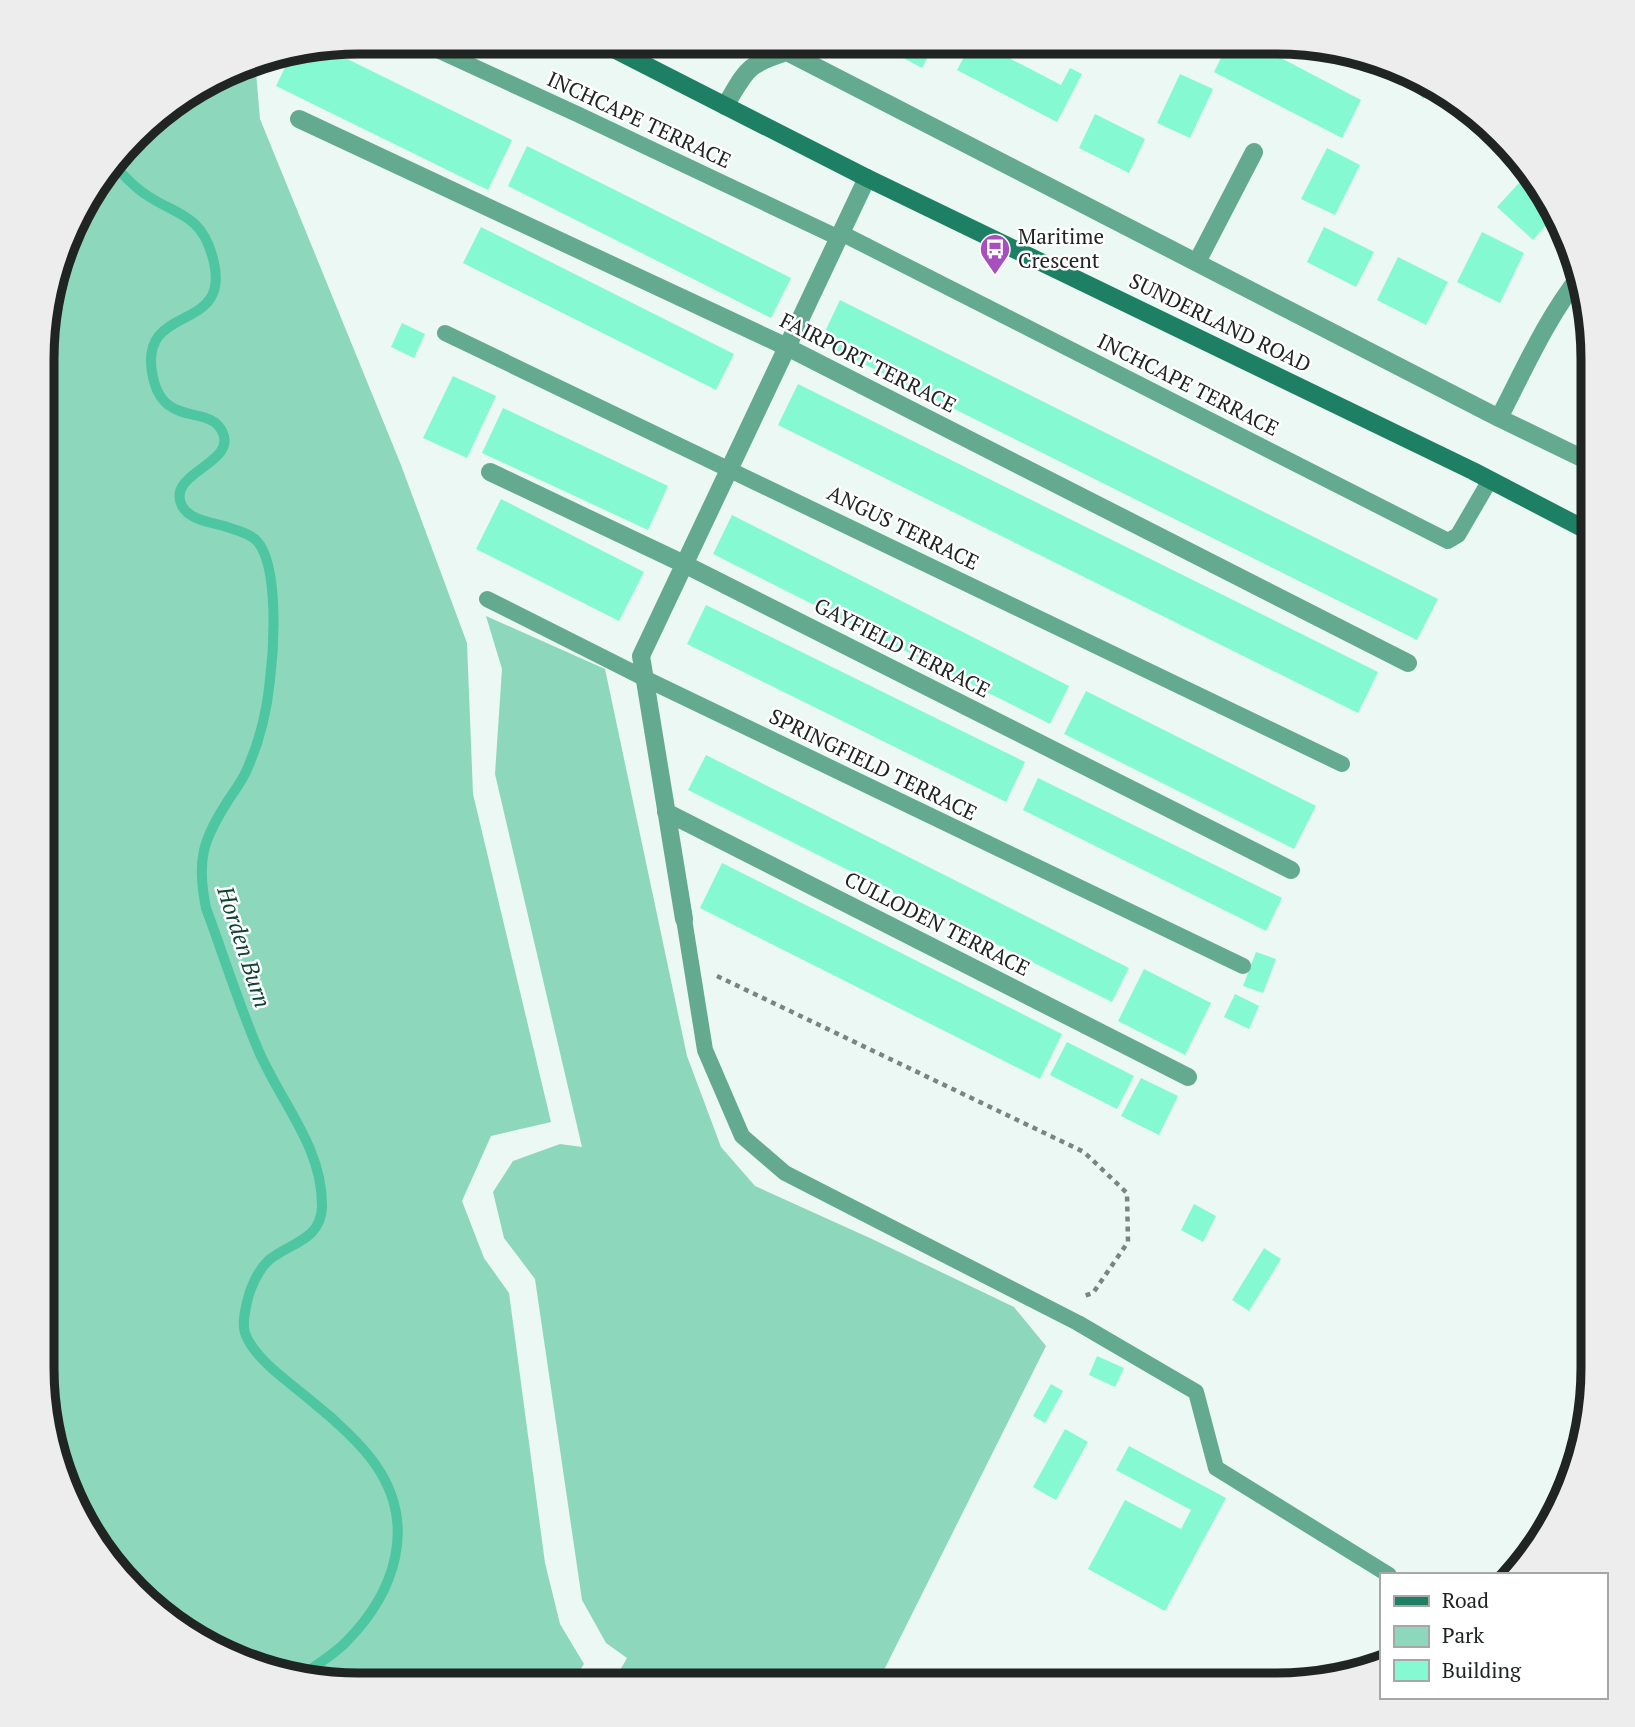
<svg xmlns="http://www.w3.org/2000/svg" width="1635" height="1727" font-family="'PT Serif',serif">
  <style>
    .green { fill: #8dd7bc }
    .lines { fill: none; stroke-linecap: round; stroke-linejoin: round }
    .stream { stroke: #4ec6a1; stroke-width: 10 }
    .building { fill: #85fad2 }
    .path { stroke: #7c8482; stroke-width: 4.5; stroke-dasharray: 5 5; stroke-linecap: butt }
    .lane { stroke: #63aa91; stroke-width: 16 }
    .street { stroke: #63aa91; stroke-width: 18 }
    .secondary { stroke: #1d8064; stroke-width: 18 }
    .labels { text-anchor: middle; stroke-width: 5; stroke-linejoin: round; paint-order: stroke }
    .street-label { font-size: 21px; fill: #202423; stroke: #fff }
    .poi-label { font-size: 21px; fill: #202423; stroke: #fff; text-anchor: start }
    .water-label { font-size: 23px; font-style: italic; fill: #0e4233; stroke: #fff }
    .rim { fill: none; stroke: #202423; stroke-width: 9 }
  </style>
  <rect width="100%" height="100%" fill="#ebf8f3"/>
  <path class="green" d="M255,60L260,119L401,465L467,643L473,794L551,1122L491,1136L462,1201L484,1258L509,1293L545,1563L560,1624L584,1664L571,1684H339L201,1643L96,1544L59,1470L43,1388L48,298L85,200L150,121Z
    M486,616L605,669L687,1056L721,1147L755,1186L872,1239L1014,1307L1046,1346L877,1684H612L627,1658L606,1643L582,1600L535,1279L504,1238L493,1192L513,1161L560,1144L582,1147L495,774L502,669Z"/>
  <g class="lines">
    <path class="stream" d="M114,165C123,175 133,186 145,194C175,215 200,213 212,255C236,336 140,300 152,372C161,430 208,403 222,431C239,464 165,472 182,506C190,520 210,522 224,526C235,530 248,532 257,541C279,566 274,648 270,680C267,710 260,740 248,767C244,778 236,789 229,799C203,840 196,859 206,908C223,954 238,1002 257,1047C279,1101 323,1146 322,1207C321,1240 290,1243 269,1260C258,1270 250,1288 247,1302C245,1312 242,1323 245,1333C254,1360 295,1386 315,1404C334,1419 362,1445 375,1464C418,1525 395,1592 347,1641C335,1654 318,1663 305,1674"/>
  </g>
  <path class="building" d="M875,43L909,44H935L922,68Z
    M971,44H987L986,46L1061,85L1070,68L1082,74L1057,122L957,70Z
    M1228,44H1254L1361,100L1342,138L1214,72Z
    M325,48L512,140L488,190L276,86L292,53Z
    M1180,74L1213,89L1190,138L1157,123Z
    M1410,76L1435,85L1437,87L1423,99L1406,80Z
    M1095,114L1145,139L1129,173L1079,148Z
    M527,146L791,278L771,318L508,186Z
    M1327,148L1360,165L1335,215L1301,199Z
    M1528,173L1539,183L1555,215L1533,240L1497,207Z
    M481,227L734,354L716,390L463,263Z
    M1324,227L1374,252L1356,287L1307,262Z
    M1482,232L1524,253L1500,303L1457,282Z
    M1398,257L1448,282L1426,325L1377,300Z
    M840,300L1438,599L1417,640L820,342Z
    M402,323L425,334L414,358L391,347Z
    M453,376L496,396L467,458L423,438Z
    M798,384L1378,672L1358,713L778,425Z
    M503,408L668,486L648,530L482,453Z
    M501,499L644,572L619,621L476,549Z
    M732,515L1069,686L1050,724L713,554Z
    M706,605L1025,762L1006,802L687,644Z
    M1086,691L1316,806L1294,849L1064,734Z
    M706,755L1129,968L1112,1002L688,790Z
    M1038,778L1282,898L1266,931L1023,810Z
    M722,863L1062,1034L1040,1079L700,908Z
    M1256,952L1276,959L1263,993L1243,986Z
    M1144,969L1211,1003L1185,1055L1118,1021Z
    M1235,994L1259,1006L1249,1029L1224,1017Z
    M1067,1042L1134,1076L1117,1109L1050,1075Z
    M1141,1078L1178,1096L1159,1135L1121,1116Z
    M1194,1204L1216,1216L1203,1242L1181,1230Z
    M1264,1248L1281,1259L1249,1311L1232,1300Z
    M1097,1356L1124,1368L1115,1387L1089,1375Z
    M1051,1384L1063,1391L1045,1423L1033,1416Z
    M1065,1429L1088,1442L1056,1500L1033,1487Z
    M1129,1446L1226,1498L1165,1611L1088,1569L1125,1500L1181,1529L1191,1510L1116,1470Z"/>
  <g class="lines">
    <path class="path" d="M717,976L1084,1152L1127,1193L1128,1242L1093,1293L1081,1297"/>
    <path class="lane" d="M420,42L577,114L839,238
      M841,233L1448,541L1458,535L1490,480
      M445,333L1342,764
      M487,599L644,678L1243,966
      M684,919L705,1050L742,1136L785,1173L1078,1323L1196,1392L1216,1468L1389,1575"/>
    <path class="street" d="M725,106C747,70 745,65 787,52L1499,418L1592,463
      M299,119L787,347L1408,663
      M1197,262L1254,152
      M1499,418C1524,370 1546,319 1580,276
      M490,472L684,564L1291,870
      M666,812L1188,1077
      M684,919L641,656L867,178"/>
    <path class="secondary" d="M602,43L867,178L1473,471L1592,533"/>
  </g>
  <defs>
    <g id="bus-pin" transform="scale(1.575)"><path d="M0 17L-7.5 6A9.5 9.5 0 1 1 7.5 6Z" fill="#a74fbd" stroke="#fff"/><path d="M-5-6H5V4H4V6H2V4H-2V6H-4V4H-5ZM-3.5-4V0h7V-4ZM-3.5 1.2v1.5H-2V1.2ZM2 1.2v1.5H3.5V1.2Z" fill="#fff"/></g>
  </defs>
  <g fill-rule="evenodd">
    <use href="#bus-pin" x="995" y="249"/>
  </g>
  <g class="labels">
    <g class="street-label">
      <text transform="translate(639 120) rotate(25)" y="7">INCHCAPE TERRACE</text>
      <text transform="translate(1220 323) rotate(26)" y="7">SUNDERLAND ROAD</text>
      <text transform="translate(868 363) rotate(27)" y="7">FAIRPORT TERRACE</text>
      <text transform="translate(1188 385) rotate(27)" y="7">INCHCAPE TERRACE</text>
      <text transform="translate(903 528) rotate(26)" y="7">ANGUS TERRACE</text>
      <text transform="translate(902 648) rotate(27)" y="7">GAYFIELD TERRACE</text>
      <text transform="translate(873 765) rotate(26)" y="7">SPRINGFIELD TERRACE</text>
      <text transform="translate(937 924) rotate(27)" y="7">CULLODEN TERRACE</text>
    </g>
    <g class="poi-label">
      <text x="1018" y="244">Maritime<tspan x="1018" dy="24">Crescent</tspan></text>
    </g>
    <g class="water-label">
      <text transform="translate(244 947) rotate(72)" y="8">Horden Burn</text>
    </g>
  </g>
  <path d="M0 0H1635V1727H0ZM359 54H1276A305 305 0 0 1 1581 359V1368A305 305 0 0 1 1276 1673H359A305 305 0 0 1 54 1368V359A305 305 0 0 1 359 54Z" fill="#ededed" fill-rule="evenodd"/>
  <path class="rim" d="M359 54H1276A305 305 0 0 1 1581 359V1368A305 305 0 0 1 1276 1673H359A305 305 0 0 1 54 1368V359A305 305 0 0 1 359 54Z"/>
  <rect x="1380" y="1573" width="228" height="126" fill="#ffffff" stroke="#a6a7a7" stroke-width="2"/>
  <rect x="1394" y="1596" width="35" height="10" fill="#1d8064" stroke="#a6a7a7" stroke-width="2"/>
  <text x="1442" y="1608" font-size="21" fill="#202423">Road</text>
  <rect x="1394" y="1626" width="35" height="21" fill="#8dd7bc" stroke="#a6a7a7" stroke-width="2"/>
  <text x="1442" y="1643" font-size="21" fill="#202423">Park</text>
  <rect x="1394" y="1660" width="35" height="21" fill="#85fad2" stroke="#a6a7a7" stroke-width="2"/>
  <text x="1442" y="1678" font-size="21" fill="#202423">Building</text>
</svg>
